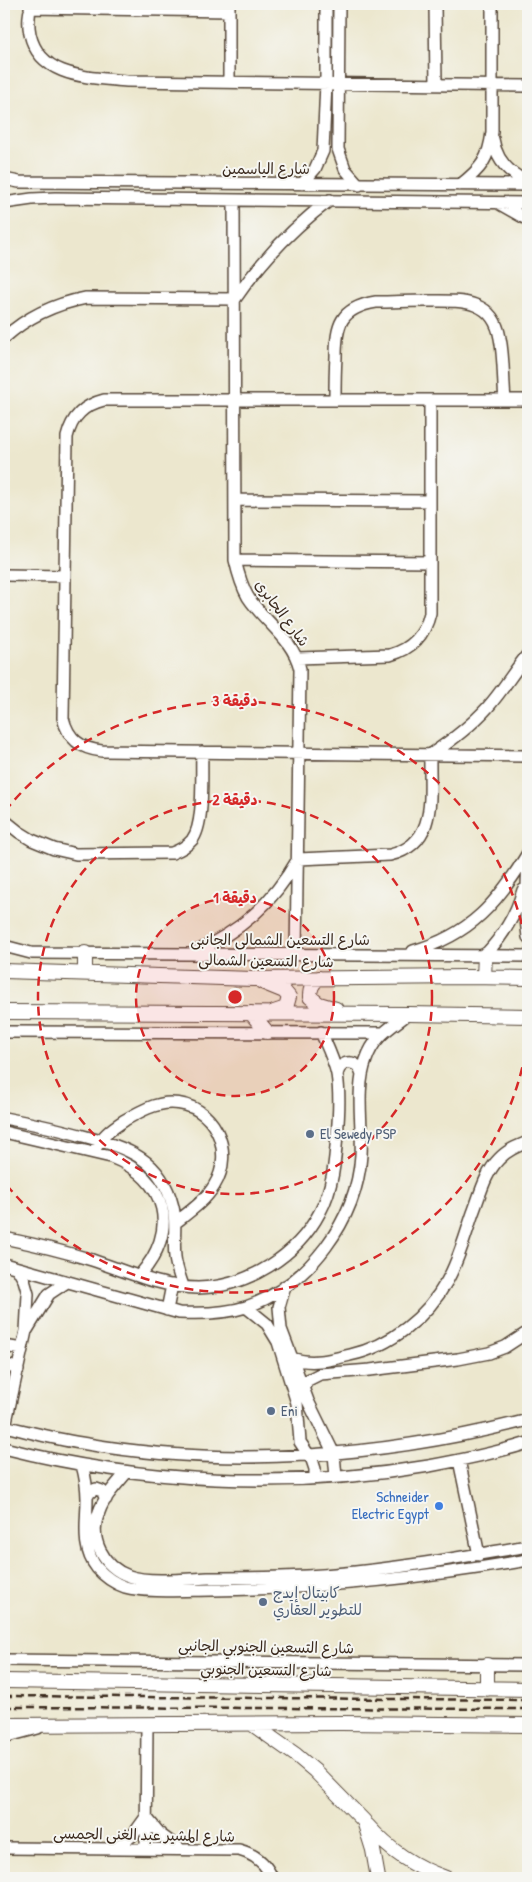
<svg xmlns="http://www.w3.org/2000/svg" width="532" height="1882" font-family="'Patrick Hand','Playpen Sans Arabic',sans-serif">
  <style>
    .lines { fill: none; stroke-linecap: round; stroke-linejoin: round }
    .minor-casing { stroke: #564638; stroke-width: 14 }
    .major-casing { stroke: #564638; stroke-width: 16 }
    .minor { stroke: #fff; stroke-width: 11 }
    .major { stroke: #fff; stroke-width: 14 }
    .rail { stroke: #3b2a1e; stroke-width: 2.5; stroke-dasharray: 8 4; stroke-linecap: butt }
    .ring { fill: none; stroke: #d62828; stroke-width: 2.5; stroke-dasharray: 9 6 }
    .service-dot { fill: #5c6f8a; stroke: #f6f6f2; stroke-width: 2 }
    .shop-dot { fill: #3f7fe0; stroke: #f6f6f2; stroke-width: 2 }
    .labels { text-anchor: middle; stroke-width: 4; stroke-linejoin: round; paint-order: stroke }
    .street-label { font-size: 15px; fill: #3b2a1e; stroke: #f6f6f2 }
    .service-label { font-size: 15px; fill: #4e5e75; stroke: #f6f6f2; text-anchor: start }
    .shop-label { font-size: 15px; fill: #366cbe; stroke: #f6f6f2; text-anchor: end }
    .centre { fill: #d62828; stroke: #f6f6f2; stroke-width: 2.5 }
    .ring-label { font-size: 15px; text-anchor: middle; font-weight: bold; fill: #d62828; stroke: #f6f6f2; stroke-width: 4; stroke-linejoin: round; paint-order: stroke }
  </style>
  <rect width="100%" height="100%" fill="#f6f6f2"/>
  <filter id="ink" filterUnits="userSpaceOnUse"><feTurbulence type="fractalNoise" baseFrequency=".02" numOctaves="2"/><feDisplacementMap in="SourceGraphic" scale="10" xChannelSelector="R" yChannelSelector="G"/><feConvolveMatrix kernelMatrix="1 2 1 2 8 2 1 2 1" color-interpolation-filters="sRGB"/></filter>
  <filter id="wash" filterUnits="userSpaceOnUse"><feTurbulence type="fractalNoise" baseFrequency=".0096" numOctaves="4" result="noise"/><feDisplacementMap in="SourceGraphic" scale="20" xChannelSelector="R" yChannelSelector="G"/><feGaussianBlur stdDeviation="1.12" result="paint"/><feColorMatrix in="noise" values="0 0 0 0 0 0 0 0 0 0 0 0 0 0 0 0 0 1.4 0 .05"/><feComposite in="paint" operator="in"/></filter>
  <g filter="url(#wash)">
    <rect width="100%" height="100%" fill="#ece7ce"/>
  </g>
  <g filter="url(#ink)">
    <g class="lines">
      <g class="minor-casing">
        <path id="minor" d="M32,4C28,14 28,24 30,34C40,79 91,77 127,81L528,86
          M229,4V82
          M339,4L338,149L345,169L359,185
          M435,4L436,85
          M30,8L229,11
          M493,139C496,160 510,174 528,182
          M4,179L19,182L528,185
          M302,184L315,169L323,151L326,83V4
          M460,185C481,169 489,159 492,132V4
          M234,201L235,560C238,573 241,585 248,597C264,622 293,638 300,669L296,955
          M4,203L32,199L55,198L528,203
          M498,203L528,220
          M4,338C28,316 54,304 86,298L235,299C262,260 292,228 330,200
          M335,400C335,386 335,371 336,357C336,325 340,308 376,302C393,302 409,301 426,301C458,301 493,297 500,338C504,358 503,380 505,400
          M528,400H104C84,405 72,416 67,437L63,718C68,739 81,749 102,751L528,756
          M235,500L430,501
          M235,560L430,562
          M4,575L65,576
          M298,658L390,655C412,649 425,635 430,613V400
          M4,820L19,832L32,840L54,849L76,854L172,853C180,850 186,847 192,840C205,824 201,774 202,752
          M528,855L526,919L528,937
          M4,946L31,953L528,956
          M413,951C471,935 498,902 528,853
          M193,953C241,931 272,904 298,859L390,855C439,843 429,795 430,755C451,741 471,726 488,707C503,690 514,671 528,654
          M485,955C503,936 516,916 523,890
          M4,1032L382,1033
          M337,1075C339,1063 350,1059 359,1067L362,1075
          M4,1118C30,1123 56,1128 83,1136C126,1148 161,1157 173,1207C177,1223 173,1240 175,1257C176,1267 180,1277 183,1286
          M4,1132L111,1157C168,1179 180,1231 139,1276
          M94,1152C100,1137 111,1129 125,1120C139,1112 154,1103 171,1103C214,1103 236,1151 214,1186C205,1201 189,1212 175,1223
          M4,1238C33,1244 63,1251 92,1260C125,1271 162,1288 198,1288C248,1287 297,1256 320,1212C333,1188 335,1161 337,1135C339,1115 340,1094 337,1074C334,1060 327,1046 321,1032
          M4,1264L179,1313C201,1314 224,1314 246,1307C309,1285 357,1220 361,1155C363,1124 355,1090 366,1060C374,1036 389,1029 408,1014
          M285,1286L279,1307L281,1329L308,1401L334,1454L336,1477
          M246,1307L267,1324L278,1342L297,1403L300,1442L312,1460L315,1469V1478
          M167,1310L172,1285
          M27,1330L49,1294L67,1282
          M4,1346L22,1349
          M291,1358C311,1365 330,1360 350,1355C391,1346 427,1317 447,1281C459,1260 465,1236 473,1213C480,1195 485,1173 499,1159C507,1150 518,1146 528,1142
          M4,1363L18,1370
          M303,1388L308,1380L320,1374L370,1370L458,1359L489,1353L505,1347L528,1332
          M4,1426C30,1432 55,1439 81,1443C229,1469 384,1457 528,1420
          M5,1426L26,1331L28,1294L24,1280L17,1268
          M4,1448C142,1483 288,1490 429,1466C462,1460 496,1453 528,1443
          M459,1460L479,1555
          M82,1465C85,1476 87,1487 87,1499C87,1523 81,1548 97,1568C105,1577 114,1583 125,1587C146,1593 189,1590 212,1590C319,1589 423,1578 528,1560
          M127,1472C117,1484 104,1497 99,1512C88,1538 103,1567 129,1576C148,1583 187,1579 208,1578C241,1578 274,1578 307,1576C381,1572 455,1558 528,1546
          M87,1497L90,1492L96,1489L102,1491L106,1499
          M4,1660L528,1665
          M4,1737L38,1728
          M4,1848L239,1850C254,1854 266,1863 272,1878
          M115,1849L133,1835L146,1817L161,1835L180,1849
          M146,1849L147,1725"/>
      </g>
      <g class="major-casing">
        <path id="major" d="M85,953V973
          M4,971L253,979L469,977L528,978
          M484,977L485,955
          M319,978C312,984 310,988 310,997L319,1004L336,1009
          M262,982L284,991L289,997L286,1008L274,1012
          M4,1012L408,1014L528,1016
          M251,1013L267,1032
          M487,1665V1689
          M4,1681L528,1689
          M252,1724L296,1755L315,1771L364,1821L373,1850L378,1878
          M4,1725L341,1723L528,1725
          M367,1825C390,1851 414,1867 446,1878"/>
      </g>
      <use href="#minor" class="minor"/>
      <use href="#major" class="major"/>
      <path class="rail" d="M4,1696L528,1700
        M4,1707L528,1709"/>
    </g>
  </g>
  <circle cx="235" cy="997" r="99" fill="#d62828" fill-opacity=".12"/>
  <g class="ring">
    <circle cx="235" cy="997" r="99"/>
    <circle cx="235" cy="997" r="197"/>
    <path d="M528 1038A296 296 0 0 1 5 1183M5 811A296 296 0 0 1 528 956"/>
  </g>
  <g class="service-dot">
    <circle cx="310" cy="1134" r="5"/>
    <circle cx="271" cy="1411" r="5"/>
    <circle cx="263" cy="1602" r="5"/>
  </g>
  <circle class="shop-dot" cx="439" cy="1506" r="5"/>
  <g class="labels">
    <g class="street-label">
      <text x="266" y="174">شارع الياسمين</text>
      <text transform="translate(282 613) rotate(53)" y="5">شارع الجابرى</text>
      <text x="280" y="945">شارع التسعين الشمالى الجانبى</text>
      <text transform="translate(266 961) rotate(1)" y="5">شارع التسعين الشمالى</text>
      <text transform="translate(266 1647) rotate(1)" y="5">شارع التسعين الجنوبي الجانبى</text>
      <text transform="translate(266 1670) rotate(1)" y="5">شارع التسعين الجنوبي</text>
      <text transform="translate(144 1835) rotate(1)" y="5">شارع المشير عبد الغنى الجمسى</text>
    </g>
    <g class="service-label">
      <text x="320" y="1139">El Sewedy PSP</text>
      <text x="281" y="1416">Eni</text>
      <text x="273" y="1598">كابيتال إيدج<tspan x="273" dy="17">للتطوير العقاري</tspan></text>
    </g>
    <g class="shop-label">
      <text x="429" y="1502">Schneider<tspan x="429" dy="17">Electric Egypt</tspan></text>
    </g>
  </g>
  <circle cx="235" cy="997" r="8" class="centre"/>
  <g class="ring-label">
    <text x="235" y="706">3 دقيقة</text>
    <text x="235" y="805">2 دقيقة</text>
    <text x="235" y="903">1 دقيقة</text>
  </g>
  <rect width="532" height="1882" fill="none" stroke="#f6f6f2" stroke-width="20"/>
</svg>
